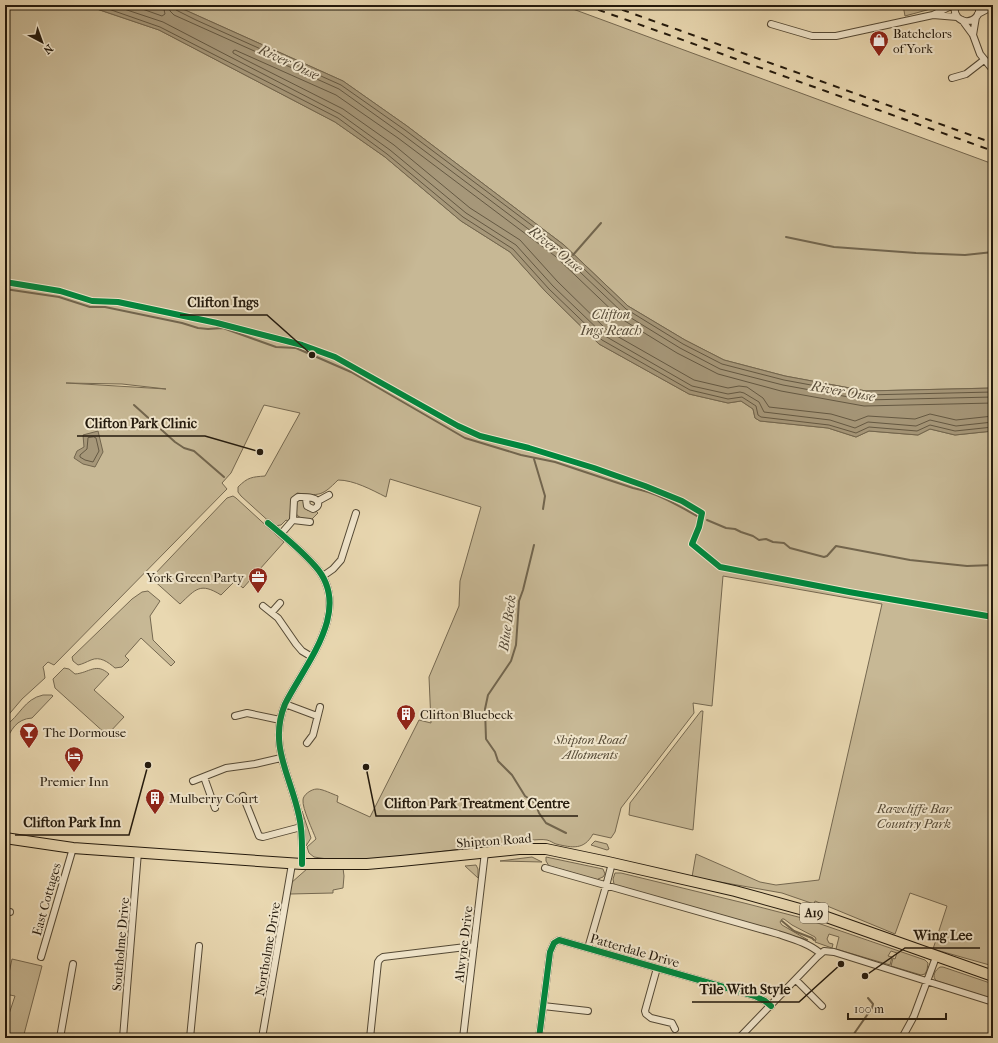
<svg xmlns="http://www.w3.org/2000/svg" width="998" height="1043" font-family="'IM FELL French Canon',serif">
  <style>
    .green { fill: #c7b895; stroke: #756850; fill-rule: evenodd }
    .water { fill: #a69779; stroke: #72654d }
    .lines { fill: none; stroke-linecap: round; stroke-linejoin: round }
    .shore { stroke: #645842; stroke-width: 1 }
    .stream { stroke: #72654d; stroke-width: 2 }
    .street-casing { stroke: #544935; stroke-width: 8 }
    .primary-casing { stroke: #23190c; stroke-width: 12 }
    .street { stroke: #f1e6cc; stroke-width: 6 }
    .primary { stroke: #e9d8b1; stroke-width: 10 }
    .rail { stroke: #23190c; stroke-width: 2; stroke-dasharray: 7 7; stroke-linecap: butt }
    .cycleway-casing { stroke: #f1e6cc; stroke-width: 8 }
    .cycleway { stroke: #00873e; stroke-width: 6 }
    .labels { text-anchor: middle; stroke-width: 4; stroke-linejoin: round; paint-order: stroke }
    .shield { fill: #f1e6cc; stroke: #615646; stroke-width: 1 }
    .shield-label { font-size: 12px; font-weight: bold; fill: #23190c }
    .poi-label { font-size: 13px; fill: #23190c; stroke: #f1e6cc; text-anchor: start }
    .park-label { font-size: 13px; font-style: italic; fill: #544935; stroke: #f1e6cc }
    .street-label { font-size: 13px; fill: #23190c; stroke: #f1e6cc }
    .water-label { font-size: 14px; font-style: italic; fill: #574b38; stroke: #f1e6cc }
    .leader { fill: none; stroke: #23190c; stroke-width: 1.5 }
    .callout-dot { fill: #23190c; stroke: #f1e6cc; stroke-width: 1.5 }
    .callout-label { font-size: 14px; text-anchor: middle; font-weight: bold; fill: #23190c; stroke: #f1e6cc; stroke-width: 4; stroke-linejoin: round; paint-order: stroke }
  </style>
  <rect width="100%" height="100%" fill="#e9d8b1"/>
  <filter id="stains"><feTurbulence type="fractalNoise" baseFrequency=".005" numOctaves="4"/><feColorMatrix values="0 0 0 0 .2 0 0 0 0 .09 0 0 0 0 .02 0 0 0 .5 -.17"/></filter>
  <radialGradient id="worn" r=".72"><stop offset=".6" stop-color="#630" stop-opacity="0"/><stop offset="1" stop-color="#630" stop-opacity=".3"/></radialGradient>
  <path class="green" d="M5,5H85L159,30L335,122L385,157L461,221L510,252L546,292L599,344L689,394L728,403L741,401L753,409L755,418L760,421L828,428L856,437L869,431L918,435L930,429L955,435L993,431V966L933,949L947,906L910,893L895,934L815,901L814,904L782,893L692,877L696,854L760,882L776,885L819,880L882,604L723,576L712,706L693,703L694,713L621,808L615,832L611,838L593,834C584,850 573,848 556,844C553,843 551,841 547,840C542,839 536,840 531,840L390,858L334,860L314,857L309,853L307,847L316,839C313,831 302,808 303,800C303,795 311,789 317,789C323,789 332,794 338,796L337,802L370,817L419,720L431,723L429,677L459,606L460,581L481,507L390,479L386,497C372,490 354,480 338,480C322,496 320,496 297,493L291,500L290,518L288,521L286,520L281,525L274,526L241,496L238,492V487C248,477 252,477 265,476L300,413L264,405L231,473L222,483L227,489L54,665L48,662L43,667L44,671L45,678L22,699L5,719ZM66,383L122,384L166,389L67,383Z
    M174,5H562L993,164V388L866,391L785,376L724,360L685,340L628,306L564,245L407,126L343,81Z
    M903,5H905L906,9L910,8L913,9L925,5H940L927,10L905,16Z
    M233,496L236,498L284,542L243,588L235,581L221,595C200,582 196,589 180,604L151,578L227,498Z
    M298,499L303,500L307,510L312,511L315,510L318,513L311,520C303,519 295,518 295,508C295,504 296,502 298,499Z
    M148,591L160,601L150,616L153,640L175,662L171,666L141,638L125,656L129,660L122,667L115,668C108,662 100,656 91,660C86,662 83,664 78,665L73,661L72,657L132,599L142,592Z
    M64,668L69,669L75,674C89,673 96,662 109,674L94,690L124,717L107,735L55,688L53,679Z
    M43,695H52L53,696L32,718C16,719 11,730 5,743V726C20,716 24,699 43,695Z
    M701,711H703L693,830L629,815L630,803Z
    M302,811L311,838L306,846Z
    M595,841L607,844L609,849L607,850L591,845Z
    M532,857L542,862L500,861Z
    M546,857L603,869L605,874L603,877L598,879L597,880L549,866L546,861Z
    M476,865L478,869V878L465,866Z
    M308,868H343L344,876L343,888L333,890V893L290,894L291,883Z
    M615,873H621L744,903L806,919L925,960L928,963L927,970L925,974L921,975L891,966L893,958L895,959L897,953L891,951L888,956L892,957L890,965L836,949L839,937L829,934L827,939L829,943L833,944L832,948L815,942L816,939L815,937L792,925L784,919H782L780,922L782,925L808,940L616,886L614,884L613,879Z
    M12,959L42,966L23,1038H5V1026L15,996L5,994V972L9,973Z
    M940,967H943L993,984V999L937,981C931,977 935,970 940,967Z"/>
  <path class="water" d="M85,5H174L343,81L407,126L564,245L628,306L685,340L724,360L785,376L866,391L993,388V431L955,435L930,429L918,435L869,431L856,437L828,428L760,421L755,418L753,409L741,401L728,403L689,394L599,344L546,292L510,252L461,221L385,157L335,122L159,30Z
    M98,431L103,452L95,467L83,464L74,458L77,451L84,447L83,435Z"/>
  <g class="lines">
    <path class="shore" d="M97,5L160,27L338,118L387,154L463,217L513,249L549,289L602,340L690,390L728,399L742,397L756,406L758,415L761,417L829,425L856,433L869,427L917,431L930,425L955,431L993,427
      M112,5L163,22L340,114L390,150L466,213L516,245L553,286L605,336L692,386L728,394L740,392L744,393L759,402L764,412L830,420L855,428L868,422L916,426L930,420L956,426L993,422
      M131,5L162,16L165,14L163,5
      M169,5L170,11L174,15L339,89L402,134L559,252L623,313L680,348L720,369L783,385L865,400L993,397
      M174,5L176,10L196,20L341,85L405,130L562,248L626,309L683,344L722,364L784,380L865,395L993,392
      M993,403L864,406L781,391L718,374L677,353L620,318L555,256L398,138L336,95L235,50L233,51V53L244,59L343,109L394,145L470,208L520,240L557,281L608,331L694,380L728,388L739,386L747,387L763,398L769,407L831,414L855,421L868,416L915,419L930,414L956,420L993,416
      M94,437L96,438L99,451L93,462L85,460L80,457V455L87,449L88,438Z"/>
    <path class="stream" d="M786,237L834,247L916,253L965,255L993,252
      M573,255L601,223
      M5,289L59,297L90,307H105L182,323L198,328L208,329L223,328L276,347L296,348L351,372L465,438L521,455L555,462L633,488C658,493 677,505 699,517
      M134,405L175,442L184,448L194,451L224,477
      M534,459L545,496L543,509
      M707,520L726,528L735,529L741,532L753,536L759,540L766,539L773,542L784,543L790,548L824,557L827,556L836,546L910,560L967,566L993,565
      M534,545L523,590L519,601L516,645L511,661L488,695L485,709L486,739L495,752L498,761L512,775L525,796L535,803L539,813L546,823L566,833
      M782,921L794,931L812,938L814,940
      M851,1038L872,1008L873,1004L868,998"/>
    <g class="street-casing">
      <path id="street" d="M955,5C951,27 983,26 979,5
        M978,14L993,6
        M933,15L957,17
        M962,20L973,35L980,54L993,70
        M771,24L812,36H836L933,15L953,5
        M973,35L976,17
        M952,78L966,74L984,60
        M318,501L329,495
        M293,520L310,522
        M268,523C284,536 301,550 315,566C354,609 305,664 285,704C268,746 291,776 299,816C303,832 302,848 302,864
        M281,534L293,520L294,500L298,497C303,497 320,496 318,505C317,508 315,508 313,509L307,506L306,499
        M323,576L333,569L341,560L356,513
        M263,606L278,618L296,644L302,651L312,657
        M272,612L280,603
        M285,704L317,716
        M235,716L247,713L280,720
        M307,743L313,735L320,707
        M204,777L215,808
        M193,781L226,768L255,764L281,758
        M243,796L259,836L263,837L301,827
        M545,868L778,934C793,939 808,943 820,953
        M5,912H10
        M588,948L606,886L612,863
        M41,957L73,848
        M657,968L645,1011L646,1014L651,1018L672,1023L675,1029
        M796,980L822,1006
        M543,1006L588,1011
        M60,1038L73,964
        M123,1038L138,852
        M190,1038L199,946
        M262,1038L292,864
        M370,1038L378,962L380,959L383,957L474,946
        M463,1038L485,852
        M539,1038L550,952L554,943L559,940L755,996L765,1001L771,1006
        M739,1038L817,957L824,951L834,952L993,1002
        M902,1038L914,1016L936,957"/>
    </g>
    <g class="primary-casing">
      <path id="primary" d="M5,838L73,848L302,864H367L401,861L519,849H546L608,862L735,891L818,914L993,976"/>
    </g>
    <use href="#street" class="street"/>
    <use href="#primary" class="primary"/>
    <path class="rail" d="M585,5L993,151
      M609,5L993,143"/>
    <g class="cycleway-casing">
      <path id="cycleway" d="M5,282L60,291L92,301L118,302L217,323L302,345L335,357L458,426L480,436L529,448L594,468L645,486L682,501L702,513L699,527L692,544L720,567L849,592L993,617
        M268,523C284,536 301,550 315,566C354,609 305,664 285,704C268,746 291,776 299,816C303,832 302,848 302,864
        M539,1038L550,952L554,943L559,940L755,996L765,1001L771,1006"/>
    </g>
    <use href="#cycleway" class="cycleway"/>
  </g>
  <defs>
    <g id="shop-pin" transform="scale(1)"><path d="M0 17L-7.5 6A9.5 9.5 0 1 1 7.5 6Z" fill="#8f2418" stroke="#f1e6cc"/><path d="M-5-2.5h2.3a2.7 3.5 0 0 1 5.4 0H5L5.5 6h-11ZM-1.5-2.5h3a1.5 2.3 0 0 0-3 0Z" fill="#fff"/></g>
    <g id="office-pin" transform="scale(1)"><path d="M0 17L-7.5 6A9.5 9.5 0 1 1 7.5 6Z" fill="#8f2418" stroke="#f1e6cc"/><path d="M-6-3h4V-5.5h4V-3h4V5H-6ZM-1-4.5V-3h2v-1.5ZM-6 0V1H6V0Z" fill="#fff"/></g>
    <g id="building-pin" transform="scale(1)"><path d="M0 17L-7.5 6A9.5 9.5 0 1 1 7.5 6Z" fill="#8f2418" stroke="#f1e6cc"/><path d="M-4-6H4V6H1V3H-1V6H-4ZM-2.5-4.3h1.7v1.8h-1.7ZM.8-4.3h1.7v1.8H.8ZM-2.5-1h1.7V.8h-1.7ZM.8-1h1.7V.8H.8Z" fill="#fff"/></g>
    <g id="bar-pin" transform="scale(1)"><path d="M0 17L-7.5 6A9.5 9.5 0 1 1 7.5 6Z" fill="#8f2418" stroke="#f1e6cc"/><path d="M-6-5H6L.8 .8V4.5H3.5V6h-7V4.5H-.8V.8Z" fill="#fff"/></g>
    <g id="hotel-pin" transform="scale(1)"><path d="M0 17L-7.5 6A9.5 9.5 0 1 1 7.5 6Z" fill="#8f2418" stroke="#f1e6cc"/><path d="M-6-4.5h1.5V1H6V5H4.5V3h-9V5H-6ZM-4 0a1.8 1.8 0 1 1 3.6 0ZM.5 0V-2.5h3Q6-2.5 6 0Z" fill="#fff"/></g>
  </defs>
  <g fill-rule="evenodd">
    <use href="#shop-pin" x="879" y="40"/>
    <use href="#office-pin" x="258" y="577"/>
    <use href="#building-pin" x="406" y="714"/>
    <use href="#bar-pin" x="29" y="732"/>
    <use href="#hotel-pin" x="74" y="756"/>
    <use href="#building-pin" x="155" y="798"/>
  </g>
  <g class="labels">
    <rect class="shield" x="800" y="903" width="28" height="20" rx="3"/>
    <g class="shield-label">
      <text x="814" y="917">A19</text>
    </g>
    <g class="poi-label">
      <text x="893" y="38">Batchelors<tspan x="893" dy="15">of York</tspan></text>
      <text x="244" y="582" text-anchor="end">York Green Party</text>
      <text x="420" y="719">Clifton Bluebeck</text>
      <text x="43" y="737">The Dormouse</text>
      <text x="74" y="786" text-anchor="middle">Premier Inn</text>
      <text x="169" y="803">Mulberry Court</text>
    </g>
    <g class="park-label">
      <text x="590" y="744">Shipton Road<tspan x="590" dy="15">Allotments</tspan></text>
      <text x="914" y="813">Rawcliffe Bar<tspan x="914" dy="15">Country Park</tspan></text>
    </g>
    <g class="street-label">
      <text transform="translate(494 840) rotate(-4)" y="5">Shipton Road</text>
      <text transform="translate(46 899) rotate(-74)" y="5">East Cottages</text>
      <text transform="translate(120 944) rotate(-85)" y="5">Southolme Drive</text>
      <text transform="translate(463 944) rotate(-83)" y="5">Alwyne Drive</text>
      <text transform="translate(267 949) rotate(-80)" y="5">Northolme Drive</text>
      <text transform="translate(635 950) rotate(16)" y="5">Patterdale Drive</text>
    </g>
    <g class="water-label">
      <text transform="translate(289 62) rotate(25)" y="5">River Ouse</text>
      <text transform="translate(556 249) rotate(39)" y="5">River Ouse</text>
      <text x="611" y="319">Clifton<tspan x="611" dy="16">Ings Reach</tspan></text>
      <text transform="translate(843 391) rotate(10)" y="5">River Ouse</text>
      <text transform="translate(507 623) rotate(-82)" y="5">Blue Beck</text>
    </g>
  </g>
  <path class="leader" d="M312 355L267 315H180M260 452L205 436H77M366 767L376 816H578M148 765L129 835H15M865 976L905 948H980M841 964L799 1002H692"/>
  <g class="callout-dot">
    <circle cx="312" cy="355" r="4"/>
    <circle cx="260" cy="452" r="4"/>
    <circle cx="366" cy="767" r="4"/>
    <circle cx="148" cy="765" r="4"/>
    <circle cx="865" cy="976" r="4"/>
    <circle cx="841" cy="964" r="4"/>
  </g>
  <g class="callout-label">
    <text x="223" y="307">Clifton Ings</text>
    <text x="141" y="428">Clifton Park Clinic</text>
    <text x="477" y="808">Clifton Park Treatment Centre</text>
    <text x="72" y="827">Clifton Park Inn</text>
    <text x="943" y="940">Wing Lee</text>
    <text x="745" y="994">Tile With Style</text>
  </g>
  <rect width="998" height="1043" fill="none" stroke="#e9d8b1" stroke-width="20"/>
  <rect x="6" y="6" width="986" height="1031" fill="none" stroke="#23190c" stroke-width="2"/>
  <rect x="10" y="10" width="978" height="1023" fill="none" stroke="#23190c"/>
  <g transform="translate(42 42) rotate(139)" stroke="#f1e6cc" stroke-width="3" paint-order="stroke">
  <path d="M0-3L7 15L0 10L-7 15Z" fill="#23190c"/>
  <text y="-6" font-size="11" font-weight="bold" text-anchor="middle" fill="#23190c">N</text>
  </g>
  <path d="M848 1013v6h98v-6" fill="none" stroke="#23190c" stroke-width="2"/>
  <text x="854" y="1013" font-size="12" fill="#23190c" stroke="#f1e6cc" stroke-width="3" paint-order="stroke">100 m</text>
  <rect width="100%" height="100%" filter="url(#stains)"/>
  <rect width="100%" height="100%" fill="url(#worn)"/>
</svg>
